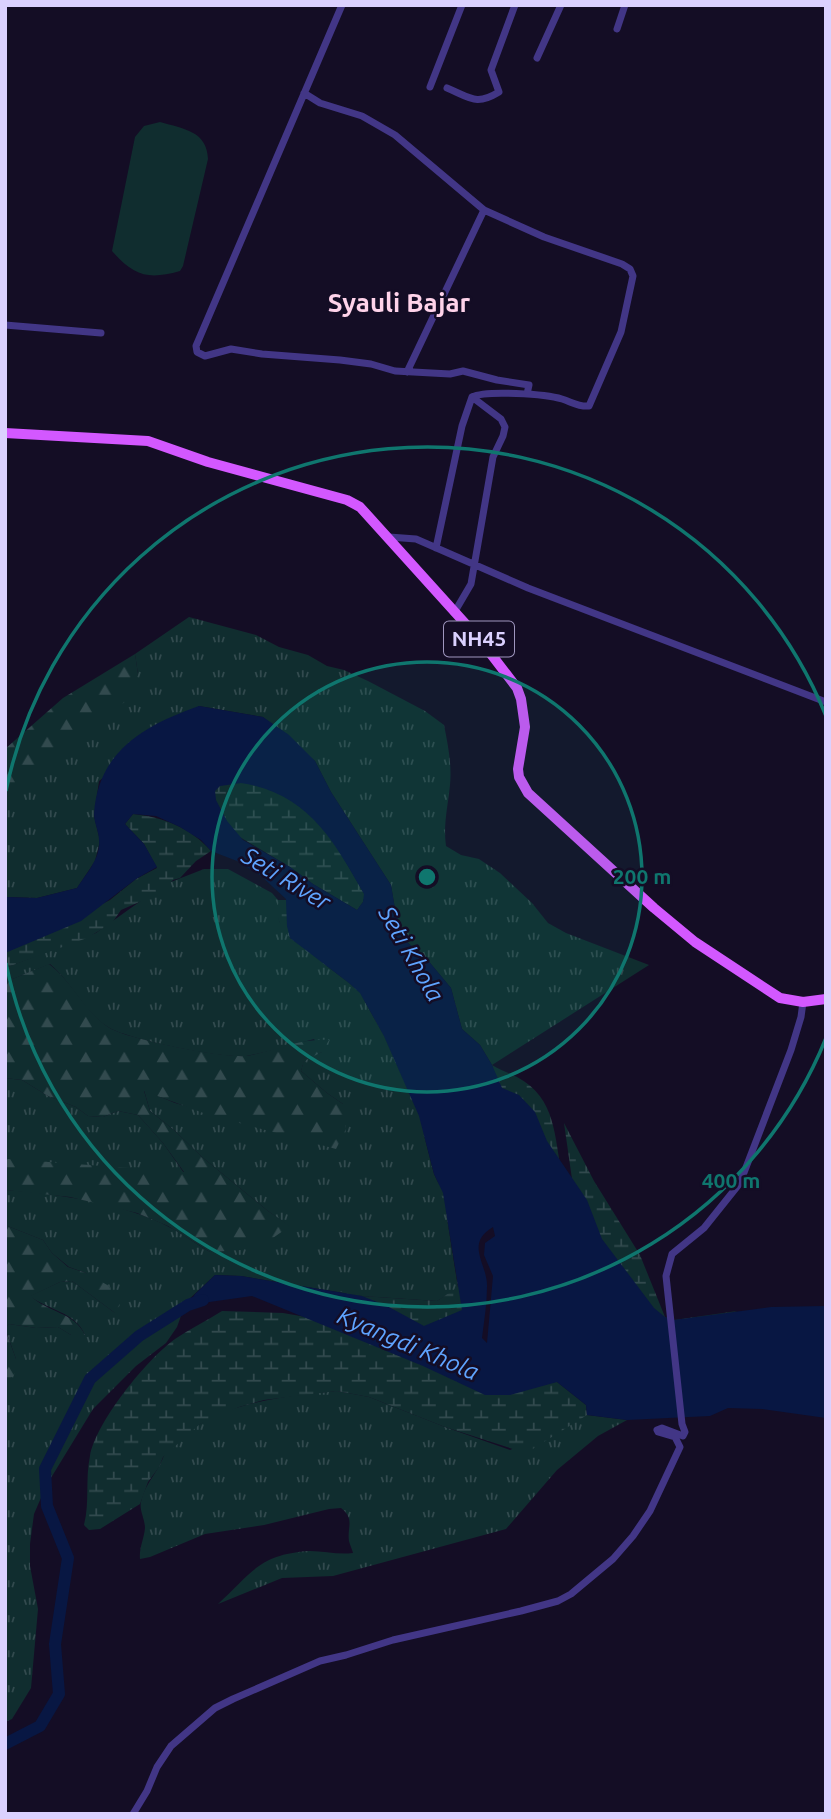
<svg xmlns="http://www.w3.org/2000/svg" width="831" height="1819" font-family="Ubuntu,sans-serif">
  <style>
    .grass { fill: url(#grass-tufts) }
    .forest { fill: url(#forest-firs) }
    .wetland { fill: url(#wetland-marsh) }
    .park { fill: #102d2f }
    .water { fill: #081743; fill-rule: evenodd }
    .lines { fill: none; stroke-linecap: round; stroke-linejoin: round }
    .river { stroke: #081743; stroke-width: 12 }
    .street { stroke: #423686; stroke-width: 7 }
    .primary { stroke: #d358ff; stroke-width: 10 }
    .ring { fill: none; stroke: #0f766e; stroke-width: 3.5 }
    .labels { text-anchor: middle; stroke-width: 5; stroke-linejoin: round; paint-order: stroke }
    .shield { fill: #140d25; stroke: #9f96be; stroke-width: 2 }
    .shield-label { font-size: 21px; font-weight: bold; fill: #dbd1ff }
    .water-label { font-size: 24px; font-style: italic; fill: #5fa4ff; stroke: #140d25 }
    .quarter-label { font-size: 26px; font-weight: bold; fill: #ffd3ea; stroke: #140d25 }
    .centre { fill: #0f766e; stroke: #140d25; stroke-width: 3.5 }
    .ring-label { font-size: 21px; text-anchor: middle; font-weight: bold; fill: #0f766e; stroke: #140d25; stroke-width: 5; stroke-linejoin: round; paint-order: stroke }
  </style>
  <defs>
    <pattern id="grass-tufts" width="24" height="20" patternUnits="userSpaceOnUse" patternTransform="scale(1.75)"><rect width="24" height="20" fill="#102d2f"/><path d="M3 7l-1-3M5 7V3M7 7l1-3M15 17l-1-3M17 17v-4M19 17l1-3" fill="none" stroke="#324a4e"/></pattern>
    <pattern id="forest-firs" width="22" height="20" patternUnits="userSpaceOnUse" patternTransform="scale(1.75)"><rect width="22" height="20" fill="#102d2f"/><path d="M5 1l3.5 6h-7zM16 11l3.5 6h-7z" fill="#324a4e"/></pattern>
    <pattern id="wetland-marsh" width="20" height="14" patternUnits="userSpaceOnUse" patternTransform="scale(1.75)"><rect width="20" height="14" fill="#102d2f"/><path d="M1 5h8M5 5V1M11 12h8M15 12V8" fill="none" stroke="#324a4e"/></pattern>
  </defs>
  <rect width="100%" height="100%" fill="#140d25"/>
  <path class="grass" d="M189,617L256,635L279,647L308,655L327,666L344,670L368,681L425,711L444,725C448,745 452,765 450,785C448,806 443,825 446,846L461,855L479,859L500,873L532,903L548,923L566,933L649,965L492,1065L480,1045L462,1029L451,988L426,958L408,943L396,915L391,885L331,792L315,761L263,717L199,706L99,781L94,816L100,841L95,861L77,888L37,898L5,897V799L138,674L135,654Z
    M204,869H228L272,893L278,900L279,921L290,938L349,983L360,993L384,1036L419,1116L434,1174L443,1193L458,1288L437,1301L362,1296L241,1276L215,1275L186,1302L177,1327L166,1343L136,1366L93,1409L46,1486L34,1514L30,1544V1566L38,1609L31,1688L12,1719L5,1722V1380H9L16,1359L5,1328L9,1324L36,1328L58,1327L71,1335H85C76,1312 47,1310 30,1296L60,1282L72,1281L115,1313L86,1273L69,1267L52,1253L43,1240L5,1225V1190C53,1193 127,1204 169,1227C183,1234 196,1244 210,1252L289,1226L268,1211L202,1157L174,1130L150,1111L144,1090L175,1103L303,1139L343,1104L327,1093L301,1071L304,1060L322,1052L314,1039C292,1045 269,1052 246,1056C224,1059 126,1039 108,1027C84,1012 72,982 50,964L5,982V968L96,933L163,885Z
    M5,1078L22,1080L48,1096L76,1107L88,1116L103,1117L118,1111L138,1115L163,1143L184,1173L5,1160Z
    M337,1391L369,1397L445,1427L510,1450L587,1415L627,1420L598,1436L557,1470L506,1529L333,1576L282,1578L218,1604C252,1573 259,1554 310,1551C324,1551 338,1555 353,1553C352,1549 350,1545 349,1541C347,1527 355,1519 341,1508L329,1509L264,1525L205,1534L150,1557L140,1559C139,1548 144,1539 145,1528C145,1519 139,1510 141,1502C144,1488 151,1480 158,1468C161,1464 162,1459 165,1454C206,1403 277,1397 337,1391Z"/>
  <path class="forest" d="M135,654L138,674L126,701L5,799V749L63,698Z
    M49,964C72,981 84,1011 108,1027C125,1039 224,1058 245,1056C273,1052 300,1038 329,1040L322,1052L304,1061L301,1071L327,1093L343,1104L346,1129L336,1149L206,1114L144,1091L150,1111L174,1130L202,1157L268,1211L290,1226L270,1240L241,1250L210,1252L168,1226L137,1213L70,1197L5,1190V1160L8,1159L184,1172L163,1143L138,1115L118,1111L103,1117L88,1116L76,1107L48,1096L22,1080L5,1078V982Z
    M5,1225L43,1240L52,1253L68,1267L86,1273L109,1286L120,1305L115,1313L72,1281L60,1282L31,1296C46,1312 75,1312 85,1335H71L58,1327L36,1328L9,1324L5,1329L16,1359V1372L9,1380H5Z"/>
  <path class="wetland" d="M251,747L333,840L365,895L363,902L357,910L313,884L290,867L138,776Z
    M133,814C163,817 191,828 211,851L196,861L180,878L173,880L160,893L121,910L112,923L87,938L5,968V953L110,900L136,879L157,868L144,844L125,824Z
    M278,900H286L332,924L419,1089L491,1376L364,1299L335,1290L362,1296L437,1301L458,1287C449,1206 428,1137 395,1062C387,1042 371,1008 358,992C340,969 287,947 279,921C277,915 278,906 278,900Z
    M492,1065C500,1070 509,1073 517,1077C557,1098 554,1138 562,1174L501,1092Z
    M564,1123L594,1181L640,1255L665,1317L674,1320L737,1311L664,1342L555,1214L572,1179Z
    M222,1311L283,1313L329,1321L557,1382L586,1405L587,1415L531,1450L522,1452L445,1427L369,1397L337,1391L264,1400L239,1407L200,1424L163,1457L159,1467L148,1482L140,1504L100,1529L89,1530L84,1525C90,1502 85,1479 90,1456C96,1422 147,1359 175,1339C190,1329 206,1321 222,1311Z"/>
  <path class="park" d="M160,122C184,129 207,131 208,159L183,266L180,271C148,280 134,276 112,251L135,137L144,126Z"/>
  <path class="water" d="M199,706L263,717L289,735L315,761L331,792L391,885L396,915L408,943L426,958L451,988L462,1029L480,1045L492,1065L502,1088L519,1095L535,1112L547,1141L587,1200L602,1239L654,1308L665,1317L674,1320L771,1307L826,1306V1418L762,1409L728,1408L710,1416L627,1420L587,1415L586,1405L557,1382L510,1395H485L423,1366L252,1296L188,1305L195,1294L215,1275L241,1276L362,1296L387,1306L424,1326L462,1310L443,1193L434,1174L419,1116L384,1036L360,993L349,983L290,938L287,926L286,899L260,875L237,861L211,851L201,840L180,827L156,816L133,814L125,824L144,844L157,867L136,879L81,921L5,953V897L37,898L77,888C86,874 101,858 99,840C99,831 94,823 94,814C98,750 146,725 199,706ZM241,783C308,793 334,841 364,894L363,902L357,910L313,884L290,867L243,840L227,821L216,800L215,791L220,786ZM493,1227L495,1236L485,1243L484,1255L493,1276L487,1343L482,1338C484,1321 487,1304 487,1287C488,1264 464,1244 493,1227Z"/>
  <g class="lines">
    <path class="river" d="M5,1744L40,1726L59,1694L55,1644L68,1558L47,1506L45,1469L90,1379L139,1336L188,1305L203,1300"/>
    <path class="street" d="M342,5L196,346L197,352L205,356L231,349L262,354L340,360L371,364L395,371L450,374L463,371L497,380L529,385L527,394
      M617,29L625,5
      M537,58L561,5
      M430,87L462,5
      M447,88C471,98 476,106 499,92L491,70L515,5
      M304,93L320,103L362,116L395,135L484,210L544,237L622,264L630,269L633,276L621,332L589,406C578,407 572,402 562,399C546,394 486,390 472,397L462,426L436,548
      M5,325L101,333
      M407,372L484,210
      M389,537L416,539L528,588L826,702
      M454,613L471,584L493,457L503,436L505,427L501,419L472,397
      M133,1814L147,1791L157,1767L171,1746L215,1708L233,1699L320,1661L346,1655L393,1640L521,1611L558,1601L571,1594L613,1559L633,1536L650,1511L680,1447L675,1437L658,1432L657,1430L662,1428L683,1436L685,1432L682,1424L666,1276L672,1254L704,1228L740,1183L791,1050L801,1017L803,1002"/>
    <path class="primary" d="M5,433L148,441L208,462L347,500L360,507L481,641L517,688L521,699L525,727L518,769L519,777L528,793L654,908L695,942L780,998L803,1002L826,999"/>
  </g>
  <circle cx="427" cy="877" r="215" fill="#0f766e" fill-opacity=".12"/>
  <g class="ring">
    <circle cx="427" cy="877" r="215"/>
    <path d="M826 1038A430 430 0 0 1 6 963M6 791A430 430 0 0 1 826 716"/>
  </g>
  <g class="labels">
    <rect class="shield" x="444" y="621.5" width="70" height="35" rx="5"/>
    <g class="shield-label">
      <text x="479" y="646">NH45</text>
    </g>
    <g class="water-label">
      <text transform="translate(286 879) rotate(31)" y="8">Seti River</text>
      <text transform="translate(411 954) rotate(60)" y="8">Seti Khola</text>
      <text transform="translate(408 1344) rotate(23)" y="8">Kyangdi Khola</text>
    </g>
    <g class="quarter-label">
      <text x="399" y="312">Syauli Bajar</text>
    </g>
  </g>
  <circle cx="427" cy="877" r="10" class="centre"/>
  <g class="ring-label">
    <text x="642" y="884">200 m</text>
    <text x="731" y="1188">400 m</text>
  </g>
  <rect width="831" height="1819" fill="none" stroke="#dbd1ff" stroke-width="14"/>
</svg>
